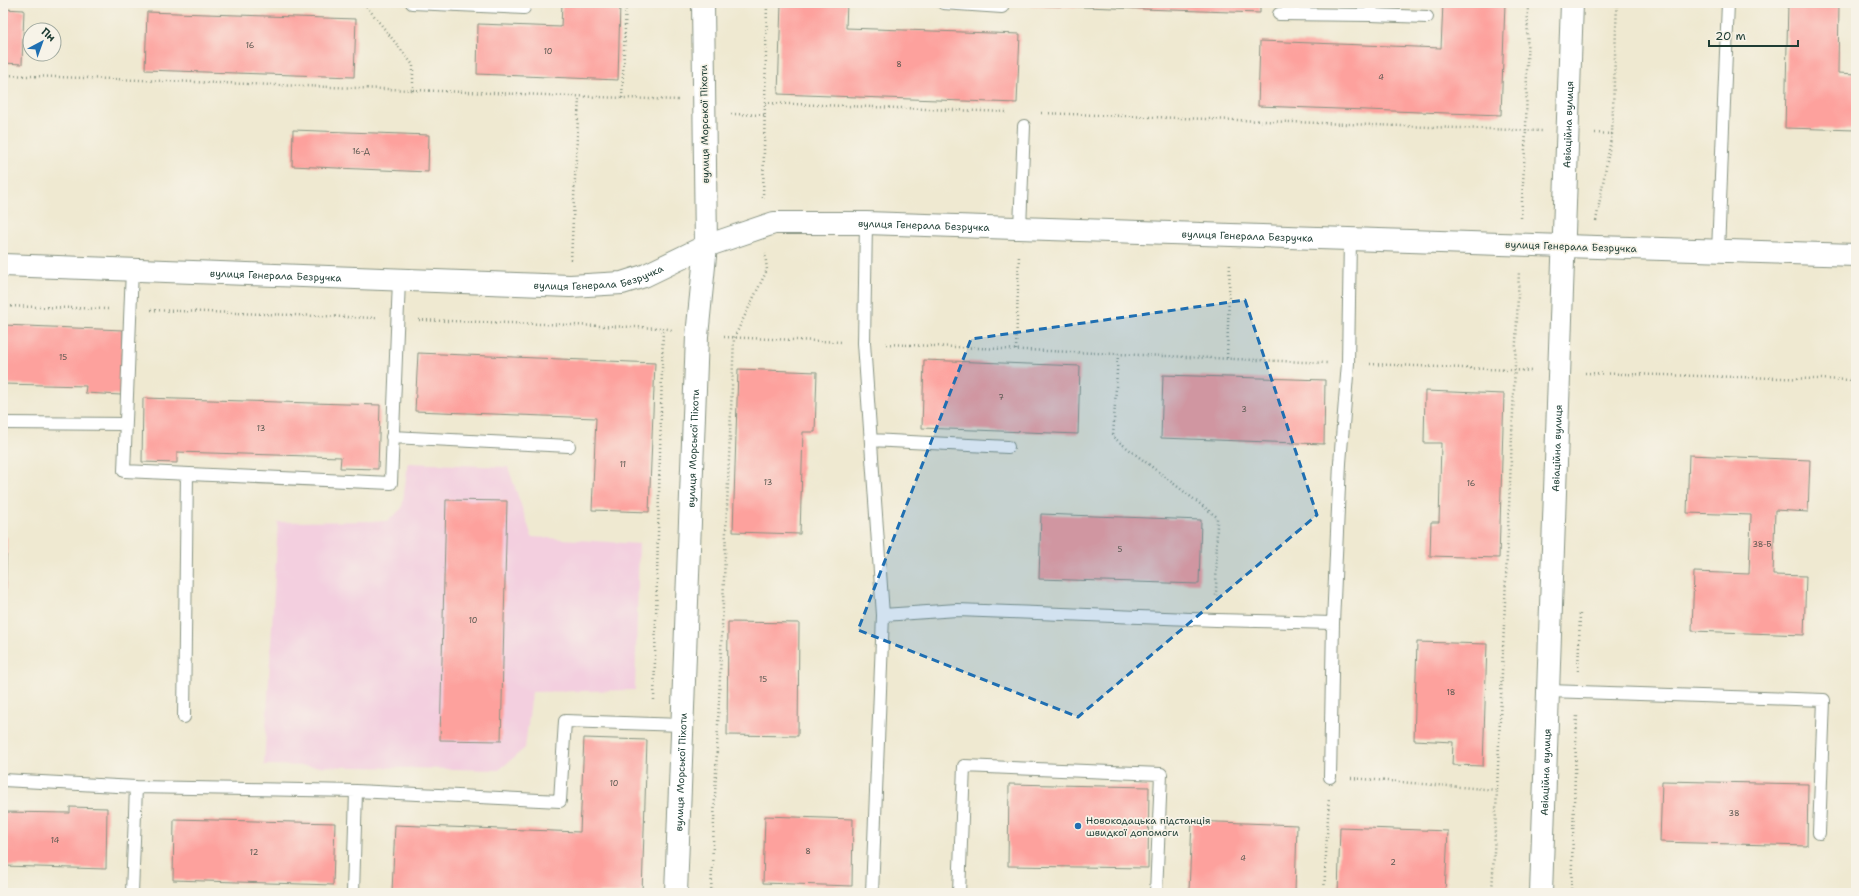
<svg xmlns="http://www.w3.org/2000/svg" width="1859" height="896" font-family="'Shantell Sans',sans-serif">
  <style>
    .built { fill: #f3cfdf }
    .building { fill: #fda19d }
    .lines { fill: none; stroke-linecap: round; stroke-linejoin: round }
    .service-casing { stroke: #879382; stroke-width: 14 }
    .minor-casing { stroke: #879382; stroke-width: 24 }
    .tertiary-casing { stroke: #879382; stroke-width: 24 }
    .path { stroke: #879382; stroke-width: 2.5; stroke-dasharray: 1 3; stroke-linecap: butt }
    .service { stroke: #fff; stroke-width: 12 }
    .minor { stroke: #fff; stroke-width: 22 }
    .tertiary { stroke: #fff; stroke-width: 22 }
    .marked { fill: #1f6fb2; fill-opacity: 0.2; stroke: #1f6fb2; stroke-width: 3; stroke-dasharray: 8 5; stroke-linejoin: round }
    .poi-dot { fill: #1f6fb2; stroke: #f7f3e8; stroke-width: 1.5 }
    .labels { text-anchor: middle; stroke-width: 3.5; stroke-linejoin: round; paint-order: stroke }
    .number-label { font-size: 8px; fill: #56564e }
    .street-label { font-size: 10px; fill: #1f3d34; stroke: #f7f3e8 }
    .poi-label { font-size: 10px; fill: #1f3d34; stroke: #f7f3e8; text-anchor: start }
  </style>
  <rect width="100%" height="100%" fill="#f7f3e8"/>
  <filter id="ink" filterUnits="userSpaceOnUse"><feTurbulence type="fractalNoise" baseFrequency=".025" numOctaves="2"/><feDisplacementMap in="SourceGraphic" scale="8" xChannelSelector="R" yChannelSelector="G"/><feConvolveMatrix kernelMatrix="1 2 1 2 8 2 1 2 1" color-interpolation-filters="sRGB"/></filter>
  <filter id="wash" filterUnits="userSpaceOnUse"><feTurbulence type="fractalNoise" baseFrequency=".012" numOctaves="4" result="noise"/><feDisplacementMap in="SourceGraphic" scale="16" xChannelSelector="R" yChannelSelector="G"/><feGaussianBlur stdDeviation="0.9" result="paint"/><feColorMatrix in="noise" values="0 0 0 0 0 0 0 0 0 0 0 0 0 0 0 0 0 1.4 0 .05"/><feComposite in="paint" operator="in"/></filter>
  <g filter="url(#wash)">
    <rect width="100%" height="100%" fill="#efe9d1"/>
    <path class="built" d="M408,463L508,467L532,537L639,544L635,690L532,692L525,748L499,770L264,765L278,522L388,521L402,508Z"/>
    <g id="blocks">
      <path class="building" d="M562,3H620L618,80L477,74L478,24L561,27Z
        M781,3H847L846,28L1020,34L1017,103L778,94Z
        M1025,3H1260V13L1025,5Z
        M1443,3H1505L1501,115L1258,106L1260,41L1441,48Z
        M1788,3H1839L1838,73L1856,74V130L1785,128Z
        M3,9L24,10L22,64L3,63Z
        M147,12L356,19L354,77L145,70Z
        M293,130L429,135L428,172L292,166Z
        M3,325L123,330L121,395L85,393L86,386L3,384Z
        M418,353L655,363L649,512L592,510L596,418L415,411Z
        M924,360L1080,366L1078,434L922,428Z
        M738,369L817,372L815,432H803L800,534L733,532Z
        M1163,375L1325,380L1324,444L1161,438Z
        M1425,391L1504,394L1499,558L1430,556L1431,522H1439L1441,443H1424Z
        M143,398L380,405L378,469L340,468L341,457L177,452V463L142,462Z
        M1689,455L1810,460L1808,512L1775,510L1773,575L1806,576L1804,635L1692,631L1694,572L1749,574L1751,515L1687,513Z
        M446,500L507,501L501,741L440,740Z
        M1041,514L1201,520L1199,584L1039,579Z
        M3,537H7L4,648H3Z
        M728,622L799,623L798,736L727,735Z
        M1417,642L1487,644L1483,766L1452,765L1453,742L1414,740Z
        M584,738L647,740L642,893L392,892L395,825L580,832Z
        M1662,781L1808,784L1807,846L1660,842Z
        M1009,784L1149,787L1148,868L1008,866Z
        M70,807L107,808L106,869L3,866V812L70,813Z
        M765,816L853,819L852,886L763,883Z
        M174,819L335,823L333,885L173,880Z
        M1192,821L1297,825L1295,893L1189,891Z
        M1340,827L1448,831L1445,893H1338Z"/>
    </g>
  </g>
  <g filter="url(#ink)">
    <use href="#blocks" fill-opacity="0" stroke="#879382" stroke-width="1"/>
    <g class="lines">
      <g class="service-casing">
        <path id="service" d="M412,3L524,8L525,3
          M943,3L1002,7
          M1279,14L1371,15L1372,3
          M1371,15L1427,17
          M866,223L864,343L883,615L872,893
          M1020,228L1024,126
          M1718,251L1728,3
          M132,269L124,471L391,483L399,280
          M3,423L126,424
          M392,437L569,446
          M871,440L1008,447
          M883,615L957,610L1216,620L1333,623
          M1548,691L1824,700L1819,833
          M184,717L187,474
          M1330,777L1333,623L1340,463L1348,363L1350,239
          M3,780L136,787
          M132,893L136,787L356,791L560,801L565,721L682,725
          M353,893L356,791
          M959,893L964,766L1161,774L1156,893"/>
      </g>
      <g class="minor-casing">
        <g id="minor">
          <path d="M1564,246L1856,255"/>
          <path id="s1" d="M676,893L697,336L706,246L703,3"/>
        </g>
      </g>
      <g class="tertiary-casing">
        <g id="tertiary">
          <path id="s2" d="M3,265L570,286L622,283L644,276L706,246L774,223H866L1564,246"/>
          <path id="s3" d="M1541,893L1572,3"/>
        </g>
      </g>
      <path class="path" d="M364,3L413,65V90L678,100
        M3,75L413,90
        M622,98L626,3
        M765,103L1008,112
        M1041,113L1542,131
        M731,114L765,115
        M1595,133L1612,134
        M763,198L767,3
        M1521,218L1526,131L1528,3
        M1596,221L1612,134L1617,3
        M571,260L579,97
        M3,306L108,309
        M151,310L376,318
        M419,320L663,328L672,330
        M724,337L843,342
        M886,344L1327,363
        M1016,350L1019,254
        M1118,354L1113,437L1217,517L1216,598
        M1227,358L1230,262
        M1370,364L1533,371
        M1585,373L1856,380
        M1578,671L1580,614
        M654,700L663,328
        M1351,778L1497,790L1492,893
        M1497,790L1519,271
        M711,893L734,338L767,270L765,253
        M1324,893L1329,798
        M1571,893L1577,714"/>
      <use href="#service" class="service"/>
      <use href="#minor" class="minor"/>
      <use href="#tertiary" class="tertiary"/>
    </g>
  </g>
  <path class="marked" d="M1245,300L1317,515L1078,717L858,630L971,339Z"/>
  <circle class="poi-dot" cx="1078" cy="826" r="4"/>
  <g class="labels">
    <g class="number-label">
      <text x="250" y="48">16</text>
      <text x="548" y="54">10</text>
      <text x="899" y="67">8</text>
      <text x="1381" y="80">4</text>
      <text x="361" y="154">16-Д</text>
      <text x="63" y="360">15</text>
      <text x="1001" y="400">7</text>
      <text x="1244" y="412">3</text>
      <text x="261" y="431">13</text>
      <text x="623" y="467">11</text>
      <text x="768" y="485">13</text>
      <text x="1471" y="486">16</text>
      <text x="1762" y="547">38-Б</text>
      <text x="1120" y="552">5</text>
      <text x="473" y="623">10</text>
      <text x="763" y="682">15</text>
      <text x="1451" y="695">18</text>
      <text x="614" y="786">10</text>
      <text x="1734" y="816">38</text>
      <text x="55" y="843">14</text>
      <text x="808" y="854">8</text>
      <text x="254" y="855">12</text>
      <text x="1243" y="861">4</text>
      <text x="1393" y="865">2</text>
    </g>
    <g class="street-label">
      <text transform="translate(704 124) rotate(-91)" y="4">вулиця Морської Піхоти</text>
      <text dy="4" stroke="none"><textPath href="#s3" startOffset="769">Авіаційна вулиця</textPath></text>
      <text dy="4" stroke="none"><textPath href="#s2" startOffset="933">вулиця Генерала Безручка</textPath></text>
      <text dy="4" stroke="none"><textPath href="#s2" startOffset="1257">вулиця Генерала Безручка</textPath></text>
      <text transform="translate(1571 246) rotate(2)" y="4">вулиця Генерала Безручка</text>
      <text dy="4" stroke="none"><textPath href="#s2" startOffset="273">вулиця Генерала Безручка</textPath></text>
      <text dy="4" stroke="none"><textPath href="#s2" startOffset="597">вулиця Генерала Безручка</textPath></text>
      <text dy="4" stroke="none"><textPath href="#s1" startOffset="445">вулиця Морської Піхоти</textPath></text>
      <text dy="4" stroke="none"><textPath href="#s3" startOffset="445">Авіаційна вулиця</textPath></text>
      <text dy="4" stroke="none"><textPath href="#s1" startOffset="121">вулиця Морської Піхоти</textPath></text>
      <text dy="4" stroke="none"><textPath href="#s3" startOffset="121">Авіаційна вулиця</textPath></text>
    </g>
    <g class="poi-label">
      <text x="1086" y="824">Новокодацька підстанція<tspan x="1086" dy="12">швидкої допомоги</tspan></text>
    </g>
  </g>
  <rect width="1859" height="896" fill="none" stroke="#f7f3e8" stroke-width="16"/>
  <g transform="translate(42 42) rotate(41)"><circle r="19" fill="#f7f3e8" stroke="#a1aaa0"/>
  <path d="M0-3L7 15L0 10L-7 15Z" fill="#1f6fb2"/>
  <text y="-6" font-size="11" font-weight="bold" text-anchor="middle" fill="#1f3d34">Пн</text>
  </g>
  <path d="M1709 40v6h89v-6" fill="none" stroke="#1f3d34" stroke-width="2"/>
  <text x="1715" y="40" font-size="12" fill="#1f3d34" stroke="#f7f3e8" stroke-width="3" paint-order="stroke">20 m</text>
</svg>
